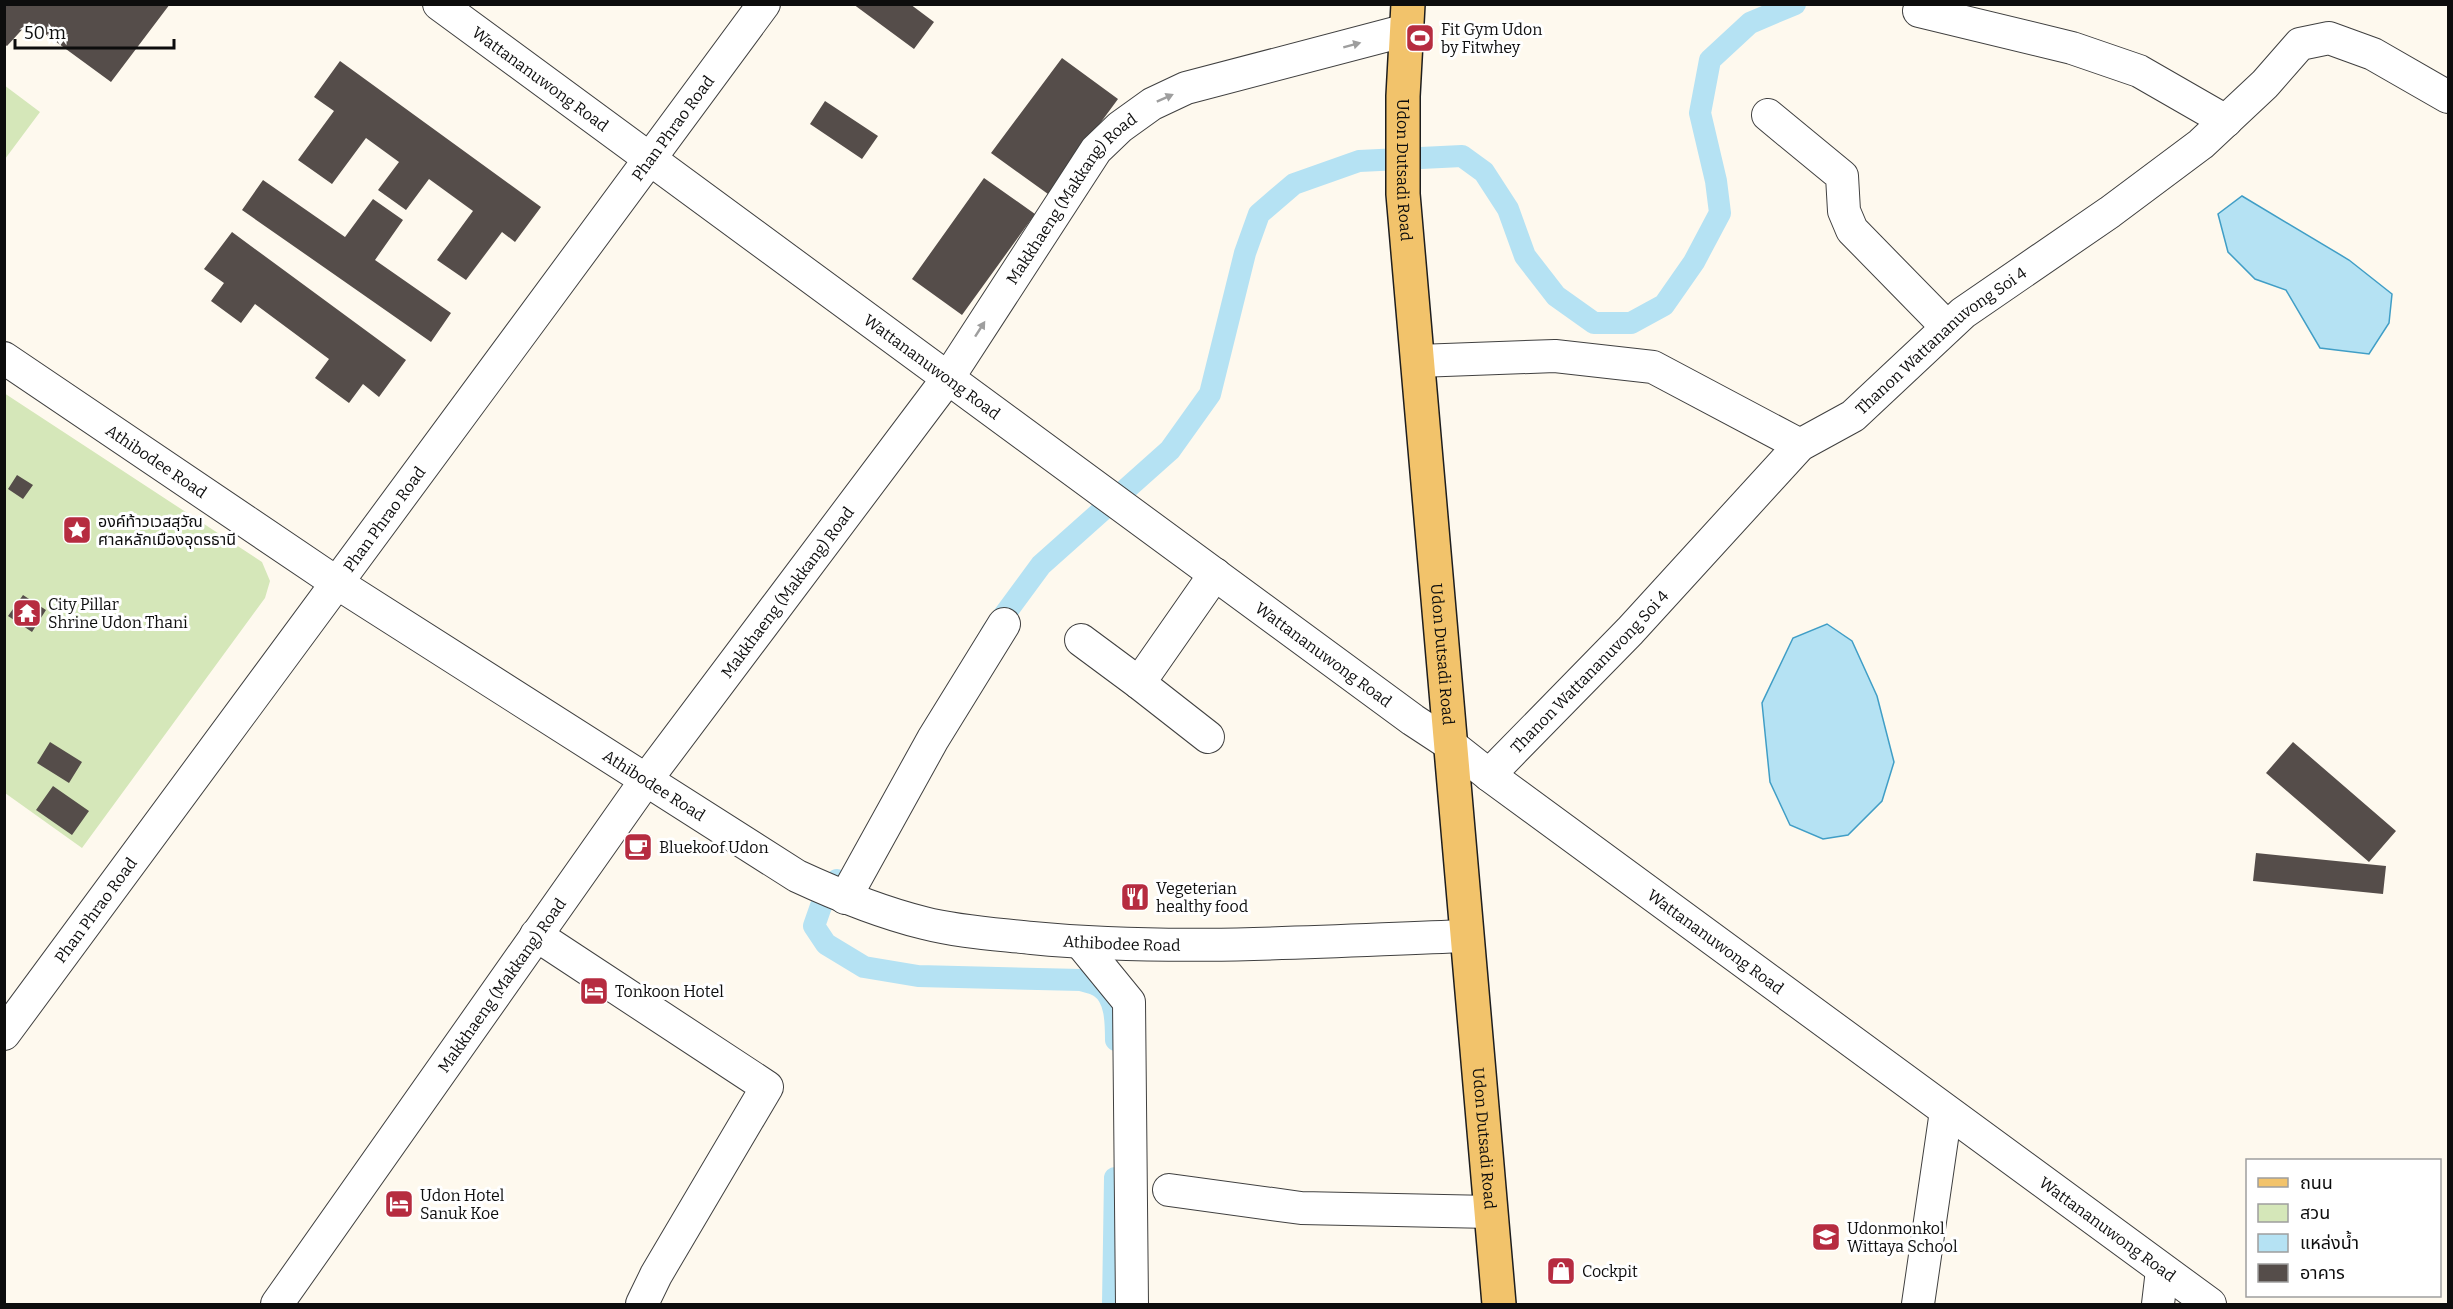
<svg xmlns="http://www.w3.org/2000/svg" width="2453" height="1309" font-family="Bitter,'Noto Sans Thai',serif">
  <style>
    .green { fill: #d5e7b9 }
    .water { fill: #b5e2f3; stroke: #409ec6; stroke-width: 1.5 }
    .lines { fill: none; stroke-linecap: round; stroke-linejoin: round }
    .canal { stroke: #b5e2f3; stroke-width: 22 }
    .building { fill: #554d4a }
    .minor-casing { stroke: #404040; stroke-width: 34 }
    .major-casing { stroke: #1e1e1e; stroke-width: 36 }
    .minor { stroke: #fff; stroke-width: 32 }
    .major { stroke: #f2c36b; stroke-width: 33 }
    .oneway { fill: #9e9e9e }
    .labels { text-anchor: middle; stroke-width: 6; stroke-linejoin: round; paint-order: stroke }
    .poi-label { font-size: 16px; fill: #0d0d0d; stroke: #fff; text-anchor: start }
    .street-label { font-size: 16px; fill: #0d0d0d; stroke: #fff }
  </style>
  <rect width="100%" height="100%" fill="#fef9ee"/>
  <path class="green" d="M4,85L40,112L5,159H4Z
    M4,393L262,562L270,581L265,598L82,848L5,793Z"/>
  <path class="water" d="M2242,196L2349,260L2392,294L2389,323L2369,354L2320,348L2286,290L2255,279L2228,252L2218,214Z
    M1827,624L1852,641L1877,696L1894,762L1882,801L1848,835L1823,839L1790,825L1770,782L1762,703L1793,638Z"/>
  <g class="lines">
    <path class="canal" d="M991,633L1041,565L1170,450L1210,394L1245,253L1259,214L1294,184L1359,161L1462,156L1484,172L1508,209L1525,256L1556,296L1594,323H1631L1664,305L1694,262L1720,213L1716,181L1700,113L1710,60L1750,23L1795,4
      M837,880L821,906L814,926L826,944L864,967L918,976L1081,980C1087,982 1095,983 1100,987C1116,997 1116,1023 1116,1040
      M1113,1304L1115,1178"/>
  </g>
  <path class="building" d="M4,4H170L111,82L29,22L7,46L4,44Z
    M853,4H910L934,22L914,49Z
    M1062,58L1118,99L1048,194L991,153Z
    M340,61L541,207L515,242L502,232L466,280L437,260L473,211L429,179L406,210L378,190L399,162L366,138L332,184L298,160L334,111L314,97Z
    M825,101L878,136L862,159L810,124Z
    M984,178L1035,214L962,315L912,279Z
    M263,180L345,237L373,199L403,220L375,260L451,313L431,342L242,210Z
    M232,232L406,360L379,397L363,384L349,403L315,378L329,359L255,304L241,323L211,301L224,283L204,269Z
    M17,475L33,485L23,499L8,489Z
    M23,595L46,610L32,632L8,616Z
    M50,742L82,762L69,783L37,763Z
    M2293,742L2396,831L2369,862L2266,773Z
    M53,786L89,811L72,835L36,810Z
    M2256,853L2386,866L2383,894L2253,881Z"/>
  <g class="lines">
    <g class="minor-casing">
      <g id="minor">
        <path id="s1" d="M439,4L1413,720L1451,745L1489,775L2210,1304"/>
        <path d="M1919,11L2072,48L2139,71L2226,121"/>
        <path d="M1768,115L1842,176L1844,211L1852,230L1947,327"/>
        <path id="s2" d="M4,358L337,583L797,876C838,895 879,912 924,923C959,932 996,934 1032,938C1177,952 1322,941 1467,936"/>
        <path d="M1418,361L1555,356L1653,367L1800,445"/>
        <path d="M1081,640L1139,683"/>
        <path d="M1208,737L1139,683L1215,574"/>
        <path id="s3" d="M1489,775L1630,631L1800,445L1853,416L1963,313L2110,212L2201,144L2265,84L2300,44L2329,38L2373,54L2448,97"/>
        <path d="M845,898L933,739L1004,624"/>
        <path d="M536,935L767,1087L656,1275L642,1304"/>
        <path d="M1080,942L1129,1002L1132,1304"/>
        <path id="s4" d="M4,1034L764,4"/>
        <path d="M1169,1190L1301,1208L1491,1212"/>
        <path id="s5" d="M277,1304L646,780L948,378L1096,150L1120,127L1152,104L1186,88L1407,30"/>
        <path d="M1918,1304L1946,1111"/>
        <path d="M2158,1304L2162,1270"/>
      </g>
    </g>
    <g class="major-casing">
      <g id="major">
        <path id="s6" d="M1408,4L1403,96V194L1499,1304"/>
      </g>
    </g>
    <use href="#minor" class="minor"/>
    <use href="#major" class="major"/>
  </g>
  <defs><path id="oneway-solid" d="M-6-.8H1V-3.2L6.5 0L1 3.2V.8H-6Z" transform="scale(1.5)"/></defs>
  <g class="oneway">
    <use href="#oneway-solid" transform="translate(1352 45) rotate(-15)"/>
    <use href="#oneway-solid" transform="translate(1165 98) rotate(-24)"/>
    <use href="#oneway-solid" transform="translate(980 329) rotate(-57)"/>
  </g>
  <defs>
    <g id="stadium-square" transform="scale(1.5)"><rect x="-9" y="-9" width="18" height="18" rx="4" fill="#b62c40" stroke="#fff"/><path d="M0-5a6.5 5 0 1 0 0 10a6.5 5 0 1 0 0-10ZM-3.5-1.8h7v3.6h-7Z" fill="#fff"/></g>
    <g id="sight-square" transform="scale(1.5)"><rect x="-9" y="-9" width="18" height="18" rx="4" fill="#b62c40" stroke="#fff"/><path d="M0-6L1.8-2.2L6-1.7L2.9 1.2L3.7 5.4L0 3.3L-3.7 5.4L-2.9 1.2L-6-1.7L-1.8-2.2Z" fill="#fff"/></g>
    <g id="temple-square" transform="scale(1.5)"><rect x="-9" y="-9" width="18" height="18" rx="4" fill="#b62c40" stroke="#fff"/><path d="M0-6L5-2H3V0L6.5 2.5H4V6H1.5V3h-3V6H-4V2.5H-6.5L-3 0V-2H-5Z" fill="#fff"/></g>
    <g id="cafe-square" transform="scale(1.5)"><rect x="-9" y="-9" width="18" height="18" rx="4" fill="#b62c40" stroke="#fff"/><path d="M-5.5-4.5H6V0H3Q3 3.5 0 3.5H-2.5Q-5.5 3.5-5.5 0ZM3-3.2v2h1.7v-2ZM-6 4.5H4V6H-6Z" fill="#fff"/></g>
    <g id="restaurant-square" transform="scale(1.5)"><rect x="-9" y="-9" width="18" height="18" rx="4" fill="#b62c40" stroke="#fff"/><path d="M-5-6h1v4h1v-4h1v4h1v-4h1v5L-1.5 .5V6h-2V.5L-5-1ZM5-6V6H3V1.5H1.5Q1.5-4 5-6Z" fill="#fff"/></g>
    <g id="hotel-square" transform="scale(1.5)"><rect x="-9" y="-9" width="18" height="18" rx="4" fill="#b62c40" stroke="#fff"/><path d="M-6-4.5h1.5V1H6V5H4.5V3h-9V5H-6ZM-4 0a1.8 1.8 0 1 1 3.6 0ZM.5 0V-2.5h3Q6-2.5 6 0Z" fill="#fff"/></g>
    <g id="school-square" transform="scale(1.5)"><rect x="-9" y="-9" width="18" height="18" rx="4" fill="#b62c40" stroke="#fff"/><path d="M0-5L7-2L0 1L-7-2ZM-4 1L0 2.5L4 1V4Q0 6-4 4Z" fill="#fff"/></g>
    <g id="shop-square" transform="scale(1.5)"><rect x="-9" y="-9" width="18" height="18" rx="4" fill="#b62c40" stroke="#fff"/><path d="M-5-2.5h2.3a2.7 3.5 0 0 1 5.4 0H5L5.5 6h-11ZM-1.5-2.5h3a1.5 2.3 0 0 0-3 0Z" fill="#fff"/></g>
  </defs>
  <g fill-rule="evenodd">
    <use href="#stadium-square" x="1420" y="38"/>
    <use href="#sight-square" x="77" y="530"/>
    <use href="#temple-square" x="27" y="613"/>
    <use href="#cafe-square" x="638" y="847"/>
    <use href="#restaurant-square" x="1135" y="897"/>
    <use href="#hotel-square" x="594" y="991"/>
    <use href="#hotel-square" x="399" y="1204"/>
    <use href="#school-square" x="1826" y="1237"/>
    <use href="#shop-square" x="1561" y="1271"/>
  </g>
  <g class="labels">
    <g class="poi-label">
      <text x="1441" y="35">Fit Gym Udon<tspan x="1441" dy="18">by Fitwhey</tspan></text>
      <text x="98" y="527">องค์ท้าวเวสสุวัณ<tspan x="98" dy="18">ศาลหลักเมืองอุดรธานี</tspan></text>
      <text x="48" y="610">City Pillar<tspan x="48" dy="18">Shrine Udon Thani</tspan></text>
      <text x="659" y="853">Bluekoof Udon</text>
      <text x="1156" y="894">Vegeterian<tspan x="1156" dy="18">healthy food</tspan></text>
      <text x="615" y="997">Tonkoon Hotel</text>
      <text x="420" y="1201">Udon Hotel<tspan x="420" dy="18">Sanuk Koe</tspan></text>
      <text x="1847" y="1234">Udonmonkol<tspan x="1847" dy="18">Wittaya School</tspan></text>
      <text x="1582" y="1277">Cockpit</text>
    </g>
    <g class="street-label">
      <text dy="6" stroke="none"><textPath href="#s1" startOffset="126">Wattananuwong Road</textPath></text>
      <text dy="6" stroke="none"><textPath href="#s4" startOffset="1126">Phan Phrao Road</textPath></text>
      <text dy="6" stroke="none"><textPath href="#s6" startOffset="166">Udon Dutsadi Road</textPath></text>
      <text dy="6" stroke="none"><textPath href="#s5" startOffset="1362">Makkhaeng (Makkang) Road</textPath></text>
      <text dy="6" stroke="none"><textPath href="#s3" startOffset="630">Thanon Wattananuvong Soi 4</textPath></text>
      <text dy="6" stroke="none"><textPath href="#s1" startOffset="612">Wattananuwong Road</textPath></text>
      <text dy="6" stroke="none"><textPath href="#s2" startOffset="184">Athibodee Road</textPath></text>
      <text dy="6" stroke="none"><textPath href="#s4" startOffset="640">Phan Phrao Road</textPath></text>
      <text dy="6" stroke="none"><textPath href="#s5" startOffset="876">Makkhaeng (Makkang) Road</textPath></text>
      <text dy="6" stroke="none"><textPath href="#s1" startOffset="1098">Wattananuwong Road</textPath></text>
      <text dy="6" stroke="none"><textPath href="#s6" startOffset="652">Udon Dutsadi Road</textPath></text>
      <text dy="6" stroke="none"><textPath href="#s3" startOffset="144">Thanon Wattananuvong Soi 4</textPath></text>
      <text dy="6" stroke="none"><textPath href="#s2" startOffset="778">Athibodee Road</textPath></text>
      <text dy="6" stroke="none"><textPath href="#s4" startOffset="154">Phan Phrao Road</textPath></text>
      <text dy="6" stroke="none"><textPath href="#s1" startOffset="1584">Wattananuwong Road</textPath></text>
      <text dy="6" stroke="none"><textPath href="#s2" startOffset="1282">Athibodee Road</textPath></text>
      <text dy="6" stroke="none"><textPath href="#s5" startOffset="390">Makkhaeng (Makkang) Road</textPath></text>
      <text dy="6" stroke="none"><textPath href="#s6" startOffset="1138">Udon Dutsadi Road</textPath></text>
      <text dy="6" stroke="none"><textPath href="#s1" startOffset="2070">Wattananuwong Road</textPath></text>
    </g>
  </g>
  <rect width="2453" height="1309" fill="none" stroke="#0d0d0d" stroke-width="12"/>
  <rect x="2246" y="1159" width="195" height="138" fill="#ffffff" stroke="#9e9e9e" stroke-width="1.5"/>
  <rect x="2258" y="1178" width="30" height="9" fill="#f2c36b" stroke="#9e9e9e" stroke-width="1.5"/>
  <text x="2300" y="1189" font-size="18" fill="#0d0d0d">ถนน</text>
  <rect x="2258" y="1204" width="30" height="18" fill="#d5e7b9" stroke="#9e9e9e" stroke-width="1.5"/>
  <text x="2300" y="1219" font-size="18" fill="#0d0d0d">สวน</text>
  <rect x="2258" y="1234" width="30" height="18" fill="#b5e2f3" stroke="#9e9e9e" stroke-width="1.5"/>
  <text x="2300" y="1249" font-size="18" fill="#0d0d0d">แหล่งน้ำ</text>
  <rect x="2258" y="1264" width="30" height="18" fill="#554d4a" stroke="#9e9e9e" stroke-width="1.5"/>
  <text x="2300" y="1279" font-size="18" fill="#0d0d0d">อาคาร</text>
  <path d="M15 39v9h159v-9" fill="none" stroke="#0d0d0d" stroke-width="3"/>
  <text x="24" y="39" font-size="18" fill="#0d0d0d" stroke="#ffffff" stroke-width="4.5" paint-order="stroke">50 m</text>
</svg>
